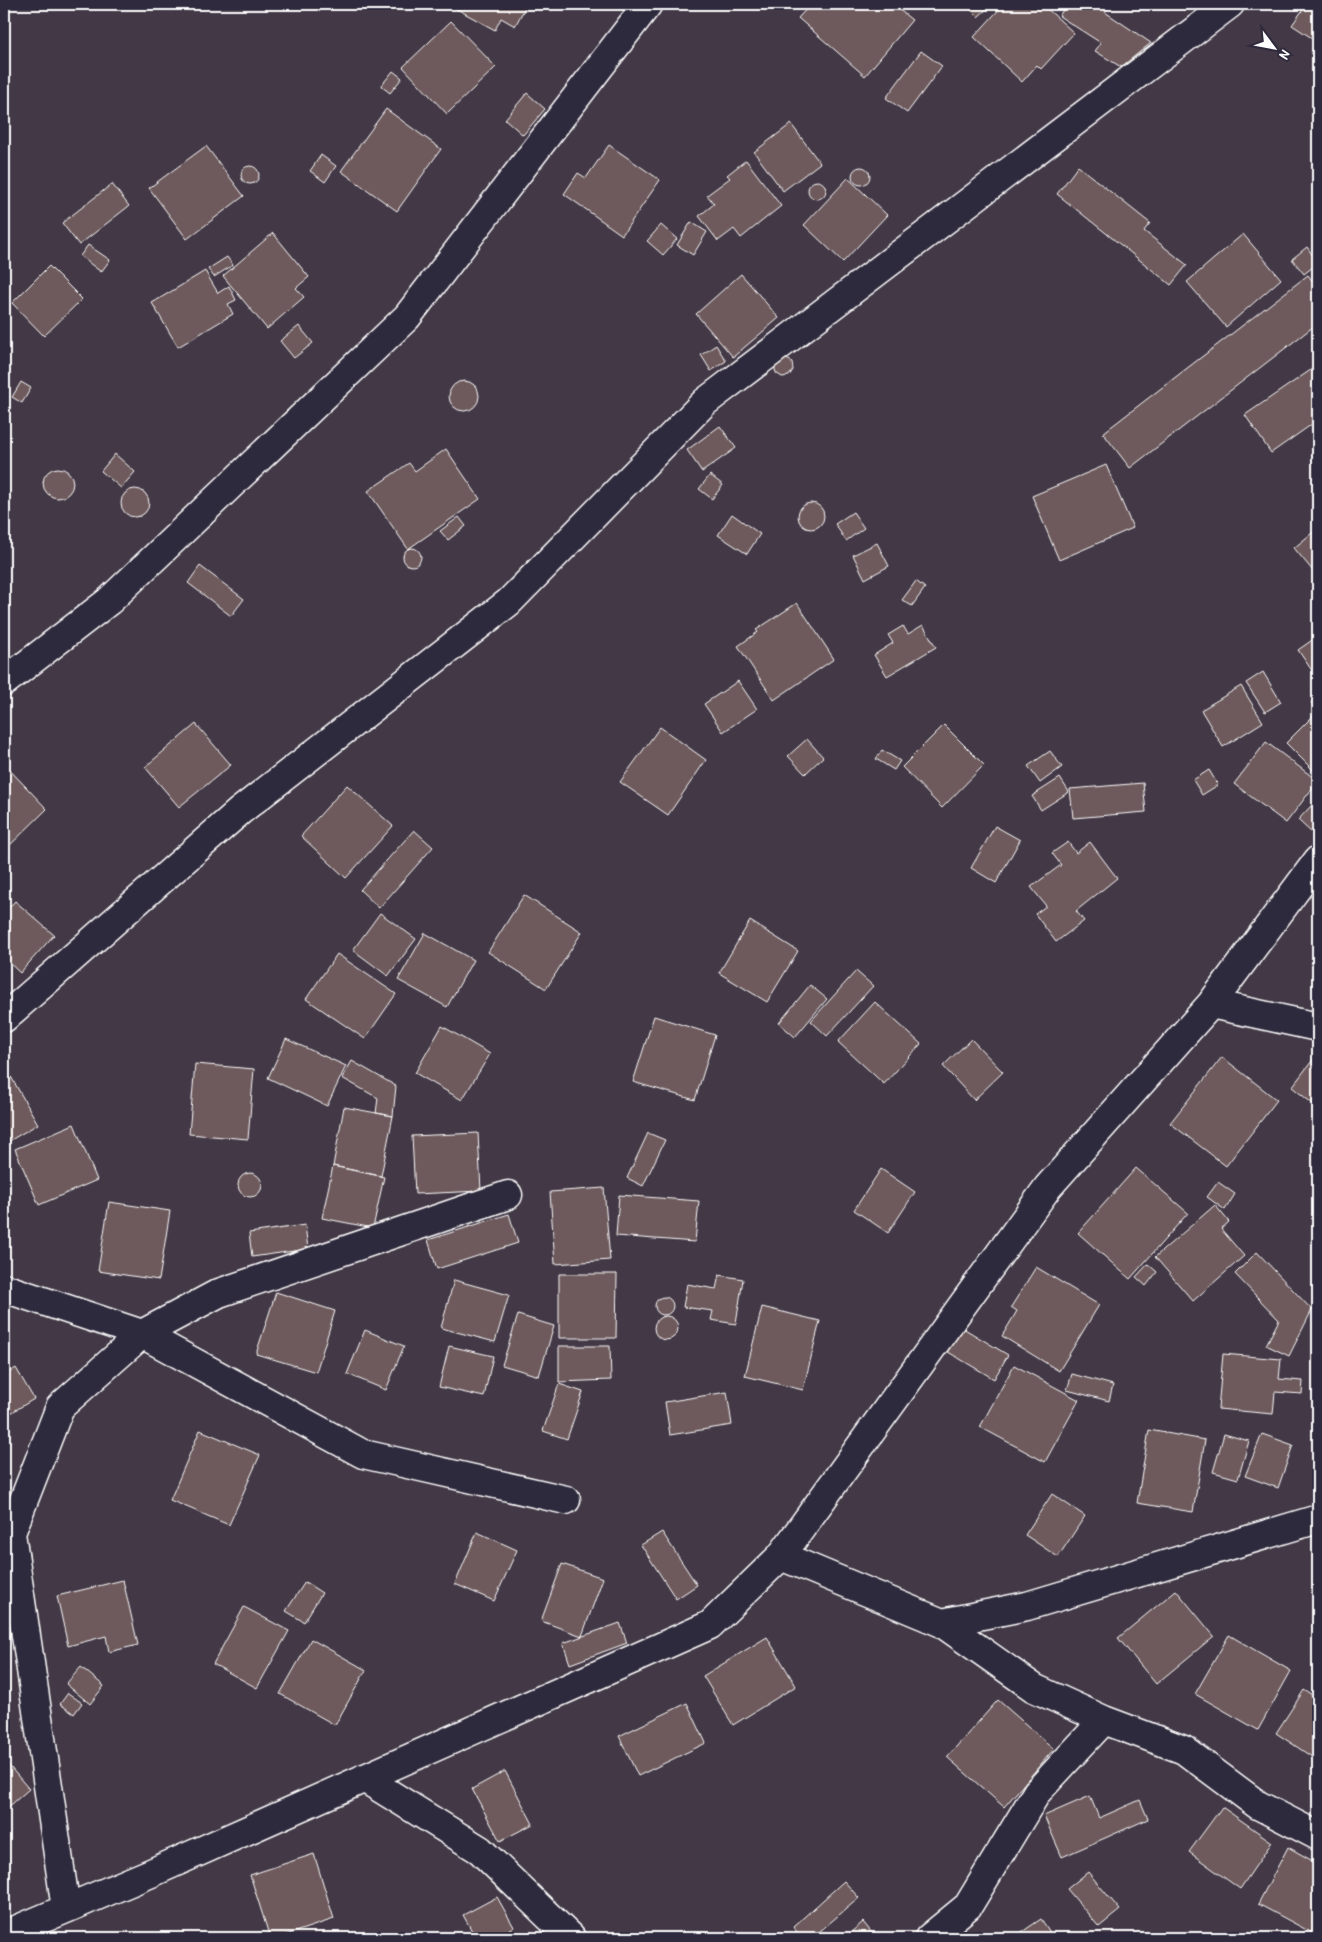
<svg xmlns="http://www.w3.org/2000/svg" width="1322" height="1942" font-family="'Patrick Hand',sans-serif">
  <style>
    .building { fill: #6e5a5b; stroke: #fff }
    .lines { fill: none; stroke-linecap: round; stroke-linejoin: round }
    .minor-casing { stroke: #fff; stroke-width: 31 }
    .minor { stroke: #2f2a3d; stroke-width: 28 }
  </style>
  <rect width="100%" height="100%" fill="#423846"/>
  <filter id="ink" filterUnits="userSpaceOnUse"><feTurbulence type="fractalNoise" baseFrequency=".02" numOctaves="2"/><feDisplacementMap in="SourceGraphic" scale="10" xChannelSelector="R" yChannelSelector="G"/><feConvolveMatrix kernelMatrix="1 2 1 2 8 2 1 2 1" color-interpolation-filters="sRGB"/></filter>
  <g filter="url(#ink)">
    <path class="building" d="M457,4H527L515,26L501,18L495,30L455,8Z
      M811,4H892L912,20L865,76L798,18Z
      M965,4H992L978,17Z
      M1004,4H1042L1074,33L1041,69L1037,65L1022,82L974,37Z
      M1067,4H1103L1108,7L1105,12L1151,43L1121,67L1095,51L1101,43L1059,16Z
      M1307,4H1318V42L1292,25Z
      M451,21L496,67L447,114L403,67Z
      M921,51L942,66L907,113L886,98Z
      M393,71L402,78L390,93L381,86Z
      M527,93L545,109L523,135L505,119Z
      M386,109L441,149L397,211L341,171Z
      M791,124L820,163L783,191L754,152Z
      M609,145L660,180L622,235L564,194L578,173L586,178Z
      M206,146L244,196L187,239L149,188Z
      M321,155L336,166L325,182L310,171Z
      M746,160L781,206L741,238L734,229L718,241L699,216L714,204L707,195L730,178L727,175Z
      M241 175a9 9 0 1 1 18 0a9 9 0 1 1-18 0Z
      M1078,166L1150,223L1144,231L1187,265L1171,285L1057,194Z
      M852 176a9 9 0 1 1 18 0a9 9 0 1 1-18 0Z
      M848,178L887,215L843,262L804,225Z
      M808 190a9 9 0 1 1 18 0a9 9 0 1 1-18 0Z
      M112,184L129,206L79,245L62,223Z
      M691,222L707,232L693,255L677,245Z
      M661,225L677,239L663,255L647,241Z
      M273,233L309,277L296,288L304,297L267,329L223,276Z
      M1243,234L1281,279L1226,327L1187,282Z
      M88,245L110,260L101,272L80,256Z
      M1307,247L1318,263L1304,274L1292,259Z
      M227,257L233,265L214,277L208,269Z
      M49,266L82,299L44,336L12,303Z
      M205,271L218,293L229,286L236,300L228,304L233,314L178,347L152,303Z
      M741,274L779,318L733,357L696,314Z
      M1308,275L1318,289V323L1130,468L1103,433Z
      M299,326L313,343L294,358L280,341Z
      M716,345L726,361L711,371L701,355Z
      M785,358L792,362L793,370L789,376L782,377L776,373L774,366Z
      M1318,365V420L1271,453L1245,415Z
      M449 396a15 15 0 1 1 30 0a15 15 0 1 1-30 0Z
      M21,382L31,388L22,403L12,397Z
      M720,426L736,448L702,472L687,450Z
      M446,449L480,499L408,549L368,491L409,463L415,471Z
      M115,454L135,472L121,488L101,471Z
      M1106,465L1133,528L1059,560L1032,496Z
      M43 483a15 15 0 1 1 30 0a15 15 0 1 1-30 0Z
      M710,475L723,485L712,499L699,489Z
      M121 503a14 14 0 1 1 28 0a14 14 0 1 1-28 0Z
      M798 516a13 13 0 1 1 26 0a13 13 0 1 1-26 0Z
      M853,512L864,528L846,541L835,524Z
      M732,514L760,534L747,554L718,535Z
      M459,517L466,526L448,540L440,531Z
      M1318,528V577L1294,548Z
      M877,543L889,566L865,579L853,555Z
      M403 557a9 9 0 1 1 18 0a9 9 0 1 1-18 0Z
      M200,566L244,599L231,616L188,583Z
      M916,581L925,588L912,606L902,600Z
      M797,603L834,659L774,700L738,646L758,632L756,630Z
      M923,625L936,647L887,676L874,655L893,643L888,635L903,626L908,634Z
      M1318,636V677L1317,678L1298,650Z
      M1263,672L1281,702L1265,712L1246,683Z
      M738,681L757,709L723,732L704,704Z
      M1241,686L1263,722L1223,747L1201,710Z
      M1318,695V709L1311,703Z
      M1318,711V765L1313,770L1286,743Z
      M196,724L231,765L179,807L145,767Z
      M944,725L984,765L942,808L902,767Z
      M660,727L706,760L668,815L620,782Z
      M807,739L823,757L805,774L788,756Z
      M1266,742L1318,781L1286,823L1234,784Z
      M882,750L900,761L894,770L876,759Z
      M1050,751L1062,767L1040,783L1028,766Z
      M4,764L47,809L4,851Z
      M1209,770L1218,785L1202,795L1193,780Z
      M1060,778L1069,792L1041,810L1032,796Z
      M1143,783L1146,812L1073,818L1070,789Z
      M347,785L393,826L346,878L301,836Z
      M1311,806L1318,812V828L1313,834L1298,820Z
      M995,826L1020,840L996,883L971,868Z
      M414,830L433,847L379,908L360,890Z
      M1068,842L1076,853L1090,842L1117,878L1076,911L1084,921L1056,942L1035,914L1046,906L1031,887L1061,865L1052,853Z
      M524,895L582,932L546,989L488,952Z
      M15,901L54,935L20,973L4,958V913Z
      M380,913L416,939L388,976L353,950Z
      M750,921L798,951L767,1002L719,973Z
      M425,933L473,960L447,1007L398,980Z
      M337,954L396,994L365,1039L306,999Z
      M856,971L873,986L827,1036L811,1021Z
      M810,985L827,999L795,1037L779,1023Z
      M875,1002L921,1044L884,1084L838,1042Z
      M654,1016L715,1035L695,1100L633,1082Z
      M442,1026L490,1054L462,1100L415,1073Z
      M286,1039L346,1066L327,1106L268,1078Z
      M971,1039L1003,1072L974,1100L943,1066Z
      M1318,1053V1108L1292,1087Z
      M1222,1057L1277,1100L1226,1166L1170,1123Z
      M352,1061L396,1086L393,1116L376,1113L378,1098L342,1078Z
      M195,1064L254,1069L248,1139L189,1134Z
      M10,1075L38,1124L4,1144V1078Z
      M344,1107L393,1116L381,1176L333,1166Z
      M74,1124L97,1180L39,1205L15,1149Z
      M478,1133L481,1191L415,1194L412,1136Z
      M648,1133L665,1140L643,1186L627,1178Z
      M333,1166L384,1177L373,1228L322,1218Z
      M1136,1168L1188,1213L1130,1279L1078,1233Z
      M881,1169L915,1192L888,1233L854,1210Z
      M238 1185a12 12 0 1 1 24 0a12 12 0 1 1-24 0Z
      M1218,1182L1235,1194L1225,1210L1207,1197Z
      M604,1188L610,1260L555,1264L550,1192Z
      M619,1195L699,1201L695,1242L616,1236Z
      M109,1202L170,1211L159,1280L98,1271Z
      M1215,1205L1229,1222L1221,1229L1244,1256L1193,1301L1155,1257Z
      M509,1214L518,1243L437,1269L428,1240Z
      M305,1225L308,1249L252,1257L249,1233Z
      M1257,1252L1312,1310L1289,1356L1266,1345L1279,1320L1235,1274Z
      M1148,1264L1157,1272L1146,1286L1136,1277Z
      M1036,1267L1099,1305L1059,1371L1002,1336L1017,1311L1011,1307Z
      M559,1274H617L616,1338H559Z
      M719,1275L743,1279L736,1324L711,1320L713,1311L683,1307L687,1284L716,1289Z
      M454,1280L509,1295L495,1342L441,1328Z
      M276,1292L335,1311L316,1372L256,1354Z
      M655 1306a9 9 0 1 1 18 0a9 9 0 1 1-18 0Z
      M762,1307L820,1321L803,1390L745,1376Z
      M518,1315L554,1326L539,1376L502,1365Z
      M654 1328a12 12 0 1 1 24 0a12 12 0 1 1-24 0Z
      M958,1325L1008,1355L994,1379L943,1349Z
      M365,1330L404,1346L386,1390L347,1374Z
      M449,1346L493,1356L484,1397L439,1387Z
      M559,1346H610L611,1380L559,1382Z
      M1223,1354L1281,1359L1279,1379L1303,1381L1302,1394L1275,1392L1273,1414L1218,1409Z
      M1014,1365L1079,1400L1045,1462L980,1427Z
      M16,1368L34,1399L4,1417V1376Z
      M1072,1374L1113,1385L1109,1401L1067,1390Z
      M559,1384L583,1392L567,1439L543,1431Z
      M727,1392L732,1425L670,1435L665,1402Z
      M200,1430L260,1455L229,1525L170,1500Z
      M1149,1430L1205,1440L1193,1512L1137,1503Z
      M1224,1434L1249,1441L1238,1479L1213,1472Z
      M1262,1434L1293,1445L1278,1488L1245,1476Z
      M1052,1494L1085,1516L1058,1557L1025,1535Z
      M477,1532L517,1550L494,1601L455,1584Z
      M662,1532L697,1585L676,1599L641,1545Z
      M562,1564L603,1578L582,1636L541,1621Z
      M123,1580L138,1645L109,1652L106,1636L68,1646L57,1596Z
      M305,1582L322,1593L304,1622L286,1611Z
      M1176,1590L1214,1636L1156,1684L1118,1638Z
      M244,1607L289,1631L257,1688L213,1664Z
      M620,1623L627,1643L570,1664L563,1643Z
      M1229,1635L1291,1671L1258,1730L1195,1694Z
      M767,1637L796,1686L733,1725L703,1676Z
      M311,1639L366,1670L335,1725L280,1694Z
      M81,1667L104,1686L90,1704L66,1684Z
      M1304,1690L1318,1699V1755L1315,1759L1276,1733Z
      M68,1693L82,1703L74,1714L60,1704Z
      M998,1700L1054,1749L1004,1807L947,1757Z
      M687,1703L706,1743L638,1776L619,1736Z
      M4,1760L29,1789L4,1811Z
      M505,1771L533,1824L500,1841L472,1789Z
      M1090,1796L1099,1818L1140,1800L1148,1819L1062,1857L1044,1816Z
      M1222,1807L1272,1842L1240,1889L1189,1852Z
      M1288,1847L1318,1864V1936L1258,1904Z
      M314,1854L334,1919L277,1938H270L250,1875Z
      M1088,1872L1120,1910L1099,1927L1067,1889Z
      M844,1881L859,1898L812,1938H802L793,1927Z
      M497,1897L514,1927L495,1938H476L463,1915Z
      M1041,1919L1054,1938H1013Z
      M863,1922L876,1938H844Z"/>
    <g class="lines">
      <g class="minor-casing">
        <path id="minor" d="M4,682L109,601L407,317L648,4
          M1211,1004L1318,1027
          M4,1018L240,811L509,602L705,402L1230,4
          M4,1288L142,1334L363,1454L566,1500
          M781,1556L942,1623L1034,1688L1104,1720L1184,1750L1258,1805L1318,1836
          M942,1623L1027,1606L1318,1519
          M364,1778L480,1850L571,1938
          M66,1909L11,1533L60,1407L142,1334L219,1293L508,1195
          M4,1935L151,1873L710,1625L781,1556L1048,1187L1211,1004L1318,860
          M929,1938L968,1906L1037,1792L1104,1720"/>
      </g>
      <use href="#minor" class="minor"/>
    </g>
  </g>
  <rect width="1322" height="1942" fill="none" stroke="#2f2a3d" stroke-width="20"/>
  <rect x="10" y="10" width="1302" height="1922" fill="none" stroke="#fff" stroke-width="2" filter="url(#ink)"/>
  <g transform="translate(1274 48) rotate(122)" stroke="#2f2a3d" stroke-width="4" paint-order="stroke">
  <path d="M0-4L9 19L0 12L-9 19Z" fill="#ffffff"/>
  <text y="-8" font-size="14" font-weight="bold" text-anchor="middle" fill="#ffffff">N</text>
  </g>
</svg>
